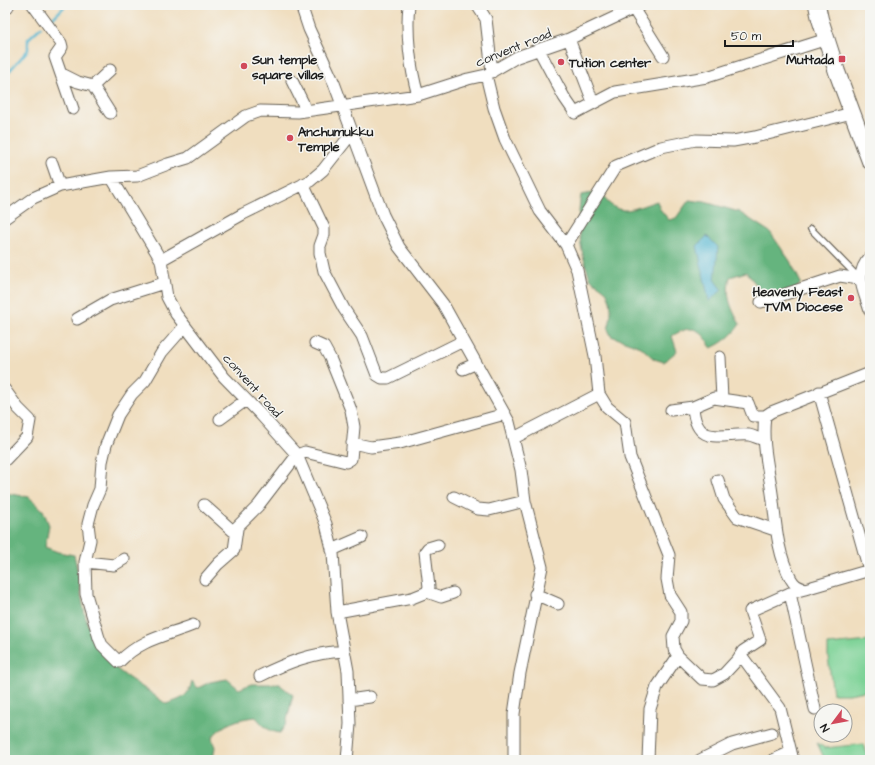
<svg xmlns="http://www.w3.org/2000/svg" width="875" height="765" font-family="'Architects Daughter',sans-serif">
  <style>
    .green { fill: #7cd295; stroke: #4c7758 }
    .forest { fill: #65b47e; stroke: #40684d }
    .water { fill: #52b6d1; stroke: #376976 }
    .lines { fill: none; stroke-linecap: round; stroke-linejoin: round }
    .stream { stroke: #52b6d1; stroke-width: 2.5 }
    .lane-casing { stroke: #666055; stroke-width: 8 }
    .street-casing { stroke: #666055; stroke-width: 13 }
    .secondary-casing { stroke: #666055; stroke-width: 18 }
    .lane { stroke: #fff; stroke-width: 5.5 }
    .street { stroke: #fff; stroke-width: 11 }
    .secondary { stroke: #fff; stroke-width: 16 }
    .poi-dot { fill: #d1495b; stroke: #f6f6f2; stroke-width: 1.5 }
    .labels { text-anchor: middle; stroke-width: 3; stroke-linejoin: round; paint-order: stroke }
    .street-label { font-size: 13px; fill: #1c1c1c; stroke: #f6f6f2 }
    .poi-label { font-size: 13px; font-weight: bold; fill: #1c1c1c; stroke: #f6f6f2; text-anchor: start }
  </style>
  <rect width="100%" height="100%" fill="#f6f6f2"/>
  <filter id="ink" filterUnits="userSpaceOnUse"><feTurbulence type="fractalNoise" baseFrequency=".025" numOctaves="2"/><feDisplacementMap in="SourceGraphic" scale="8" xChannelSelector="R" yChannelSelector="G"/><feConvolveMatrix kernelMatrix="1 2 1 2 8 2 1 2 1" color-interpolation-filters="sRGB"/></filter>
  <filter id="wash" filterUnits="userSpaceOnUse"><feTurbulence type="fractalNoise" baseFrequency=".012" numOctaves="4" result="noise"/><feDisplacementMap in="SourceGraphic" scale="16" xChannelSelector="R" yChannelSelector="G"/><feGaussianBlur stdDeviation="0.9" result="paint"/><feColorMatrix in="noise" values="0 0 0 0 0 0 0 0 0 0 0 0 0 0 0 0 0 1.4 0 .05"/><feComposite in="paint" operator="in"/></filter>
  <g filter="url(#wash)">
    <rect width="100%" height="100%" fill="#f0debf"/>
    <path class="green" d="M870,641V690L849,694H833L828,657V645Z
      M817,743L825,748L863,744L870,760H825Z"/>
    <path class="forest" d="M600,192C618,220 631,209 657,201L660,209L669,220L676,218L689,200L705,202L739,212L770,232L790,261L801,283L793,292L772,305L763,301L759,288L746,272L730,277C725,295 731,309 740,324C733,335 723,343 711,348C701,327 691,324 672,336L677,351L664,362L654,359L641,347L611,336L608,329C612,317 613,301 605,290C600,285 591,282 589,275C580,252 576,220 581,195Z
      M5,493L29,497L43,510L49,525L45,547L58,552L74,555C83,590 80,624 103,655C106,658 109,663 113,666C129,680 149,690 166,704C181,699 188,698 192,681L198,688L210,682L227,679L239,689L251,684H279L293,695L286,724L280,733C268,731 264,727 256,717C240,718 221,724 212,738L215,747L213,760H5Z"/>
    <path class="water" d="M707,236L718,247L715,281L722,290L709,301L697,246Z"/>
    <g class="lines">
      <path class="stream" d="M51,20L66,5
        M5,76L28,50V39L41,27"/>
    </g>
  </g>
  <g filter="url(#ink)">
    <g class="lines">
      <g class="lane-casing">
        <path id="lane" d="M811,229L858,277"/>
      </g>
      <g class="street-casing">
        <path id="street" d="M33,5L61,43L62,47L55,57L73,109
          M301,5L309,29L334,83L383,215L399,247L443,304L509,422L521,470L525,501L542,567L520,673L514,714V760
          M409,5C406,32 410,68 418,95
          M477,5L486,19L492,72
          M631,5L663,56
          M569,39L593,102
          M539,50L564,97L575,113L615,92L707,77L827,39
          M62,74L78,82L93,86L110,113
          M486,75L494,108L505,139L540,211L566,245L577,270L595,356L599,394L607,407L625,422L630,457L669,555L667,579L670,595L681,612V621L673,636L674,649L678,656L657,687L650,709L648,760
          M292,81L303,103L305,111
          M93,86L110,70
          M52,163L60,186
          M111,177L137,176L168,164L188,158L246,116L260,111L298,112L418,95L468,79L486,75L517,57L569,39L641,5
          M303,184L324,228V235L320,246V253L324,271L344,309L362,336L377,375L382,378H388L463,341
          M5,218L33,198L60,186L111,177L161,260
          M566,245L616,166L661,147L696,140L733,141L755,137L852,113
          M870,257C853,275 864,290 870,311
          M761,302L840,276L859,279
          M77,319L110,300L164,283
          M184,327L162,352L145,381L132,394L118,415L106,445L102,462L100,489L93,505L88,524L90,540L85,562L86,594L99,638L102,645L119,662C141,639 165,636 193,625
          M720,357L722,399
          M463,369L475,364
          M870,373L771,412L765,416C761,445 770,473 773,501C776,527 778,555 791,579C794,585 798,587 805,589L870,570
          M5,390L18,408L30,420L27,437L5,460
          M819,392L869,570
          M693,407C696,448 722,433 749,435C754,436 759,439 764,440
          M671,410L693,407L714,398L748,403L753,416H765
          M220,419L246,400
          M514,438L599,394
          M352,443L371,447L400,443L505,414
          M718,480L724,499L737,517L775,530
          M454,497L478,509L489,510L525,501
          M204,505L233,531L258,506L297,455L305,452L346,462L351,459L354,427L351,410L330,358L324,347L315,343
          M332,550L362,537
          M85,562L114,565L124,559
          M205,579L218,564L234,550L237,529
          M427,592L441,597L453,593
          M790,593L815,709
          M535,594L558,604
          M337,612L412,598L427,592L429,587L425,552L428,548L438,545
          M741,655L780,708L793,760
          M678,656L702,679L713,680L724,674L738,659L743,651L760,640L750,611L790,593L805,589
          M260,676C288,662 312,653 344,651
          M349,700L370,697
          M347,760L350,724L348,671L337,612L333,553L326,524L297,455L261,415L224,377L176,314L167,297L161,260L243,214L310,181L323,170L352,133
          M700,760L732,744L772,733
          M773,760L791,752"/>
      </g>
      <g class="secondary-casing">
        <path id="secondary" d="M817,5L820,19L837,72L870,161
          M5,6L6,5"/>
      </g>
      <use href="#lane" class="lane"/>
      <use href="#street" class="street"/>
      <use href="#secondary" class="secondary"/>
    </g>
  </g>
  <g class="poi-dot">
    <rect x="838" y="55" width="8" height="8" rx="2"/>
    <circle cx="561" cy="62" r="4"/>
    <circle cx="244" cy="66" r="4"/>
    <circle cx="290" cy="138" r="4"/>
    <circle cx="851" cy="298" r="4"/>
  </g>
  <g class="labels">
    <g class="street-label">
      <text transform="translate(513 47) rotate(-22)" y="5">convent road</text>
      <text transform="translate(253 385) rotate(48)" y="5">convent road</text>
    </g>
    <g class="poi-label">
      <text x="252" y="64">Sun temple<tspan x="252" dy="15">square villas</tspan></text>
      <text x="834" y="64" text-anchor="end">Muttada</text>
      <text x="569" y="67">Tution center</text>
      <text x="298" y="136">Anchumukku<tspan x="298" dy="15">Temple</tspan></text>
      <text x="843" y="296" text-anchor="end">Heavenly Feast<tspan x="843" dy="15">TVM Diocese</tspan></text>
    </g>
  </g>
  <rect width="875" height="765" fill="none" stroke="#f6f6f2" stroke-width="20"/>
  <g transform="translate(833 723) rotate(238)"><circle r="19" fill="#f6f6f2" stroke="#9f9f9c"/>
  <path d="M0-3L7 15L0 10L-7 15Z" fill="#d1495b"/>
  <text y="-6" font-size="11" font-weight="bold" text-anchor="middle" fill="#1c1c1c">N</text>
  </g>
  <path d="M725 40v6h68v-6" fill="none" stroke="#1c1c1c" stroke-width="2"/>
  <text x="731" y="40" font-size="12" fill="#1c1c1c" stroke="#f6f6f2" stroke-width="3" paint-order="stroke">50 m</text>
</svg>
